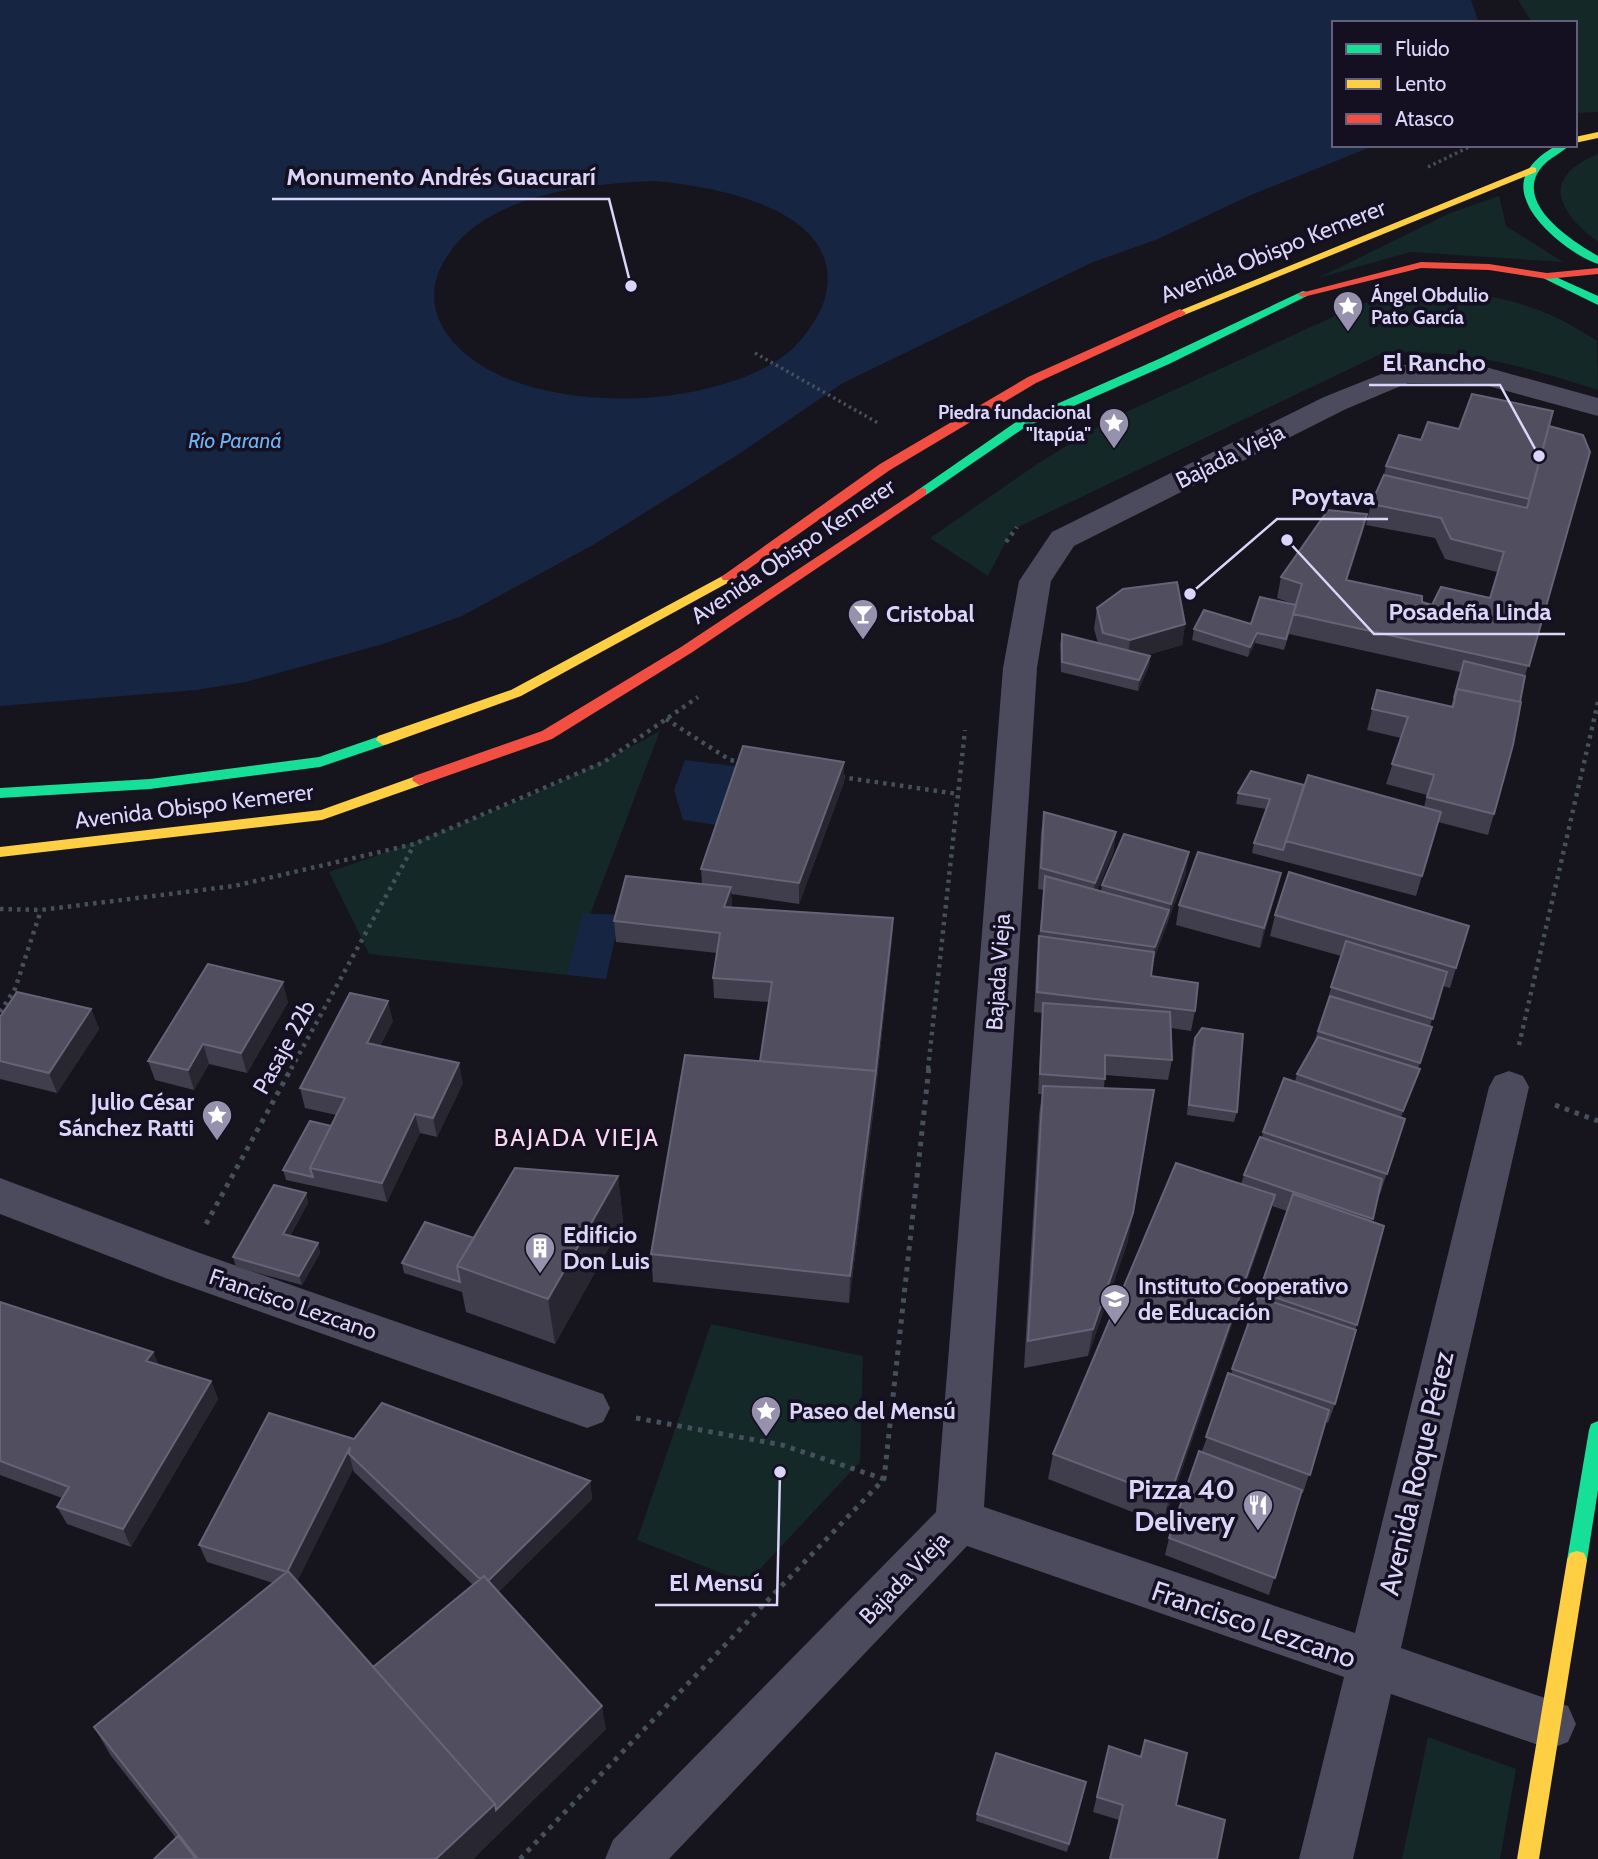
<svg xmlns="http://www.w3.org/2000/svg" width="1598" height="1859" font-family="Cabin,sans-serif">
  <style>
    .green { fill: #142828 }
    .water { fill: #152542; fill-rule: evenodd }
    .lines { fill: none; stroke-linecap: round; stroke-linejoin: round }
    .path-far2 { stroke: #46505b; stroke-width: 3.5; stroke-dasharray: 2.5 3.5; stroke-linecap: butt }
    .path-far1 { stroke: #46505b; stroke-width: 4.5; stroke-dasharray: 3.5 5; stroke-linecap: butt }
    .path { stroke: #46505b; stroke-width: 5; stroke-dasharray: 4.5 6; stroke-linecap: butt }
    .street { fill: #4c4a5d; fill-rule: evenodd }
    .fast { fill: #16e098; fill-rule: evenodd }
    .slow { fill: #ffcf43; fill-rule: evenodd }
    .jam { fill: #f24e42; fill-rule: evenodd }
    .wall { fill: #403d4c; fill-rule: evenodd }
    .shaded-wall { fill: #282631 }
    .building { fill: #504e5f; stroke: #666377; stroke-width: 2 }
    .labels { text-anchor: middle; stroke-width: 7; stroke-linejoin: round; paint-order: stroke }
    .far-poi-label { font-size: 19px; font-weight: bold; fill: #dbd5fa; stroke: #141021; text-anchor: start }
    .far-water-label { font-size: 21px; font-style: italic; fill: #6fb0ee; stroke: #141021 }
    .street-label { font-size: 23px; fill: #dbd5fa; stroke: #141021 }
    .poi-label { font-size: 23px; font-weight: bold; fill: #dbd5fa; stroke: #141021; text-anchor: start }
    .neighbourhood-label { font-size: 24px; letter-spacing: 2px; fill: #fad7ed; stroke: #141021 }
    .near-street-label { font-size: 28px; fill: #dbd5fa; stroke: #141021 }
    .near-poi-label { font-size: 28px; font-weight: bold; fill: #dbd5fa; stroke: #141021; text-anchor: end }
    .leader { fill: none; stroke: #dbd5fa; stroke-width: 2.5 }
    .callout-dot { fill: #dbd5fa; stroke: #141021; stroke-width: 2.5 }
    .callout-label { font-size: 24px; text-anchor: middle; font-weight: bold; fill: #dbd5fa; stroke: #141021; stroke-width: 7; stroke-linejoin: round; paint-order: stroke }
  </style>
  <rect width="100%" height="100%" fill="#16141d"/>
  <path class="green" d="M1518,0H1598V112L1575,113V23H1532Z
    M1598,154V242C1557,211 1540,178 1598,154Z
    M1499,196L1506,226L1563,262L1411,252L1318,278L1450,213Z
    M1449,290C1509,298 1546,307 1597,341L1598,390C1522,366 1461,347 1381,354L1012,530L988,576L930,538L1040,462L1111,419L1361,304L1404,293Z
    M660,731L567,975L369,954L329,872C443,834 555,789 660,731Z
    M711,1324L863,1356L860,1462L747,1583L637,1540Z
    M1428,1737L1516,1769L1500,1859H1402Z"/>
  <path class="water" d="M0,0H1471L1479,23H1334V145H1376L1251,195L1158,239L1091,263L843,383L739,454L593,545L462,616L383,644L246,682L196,690L0,706ZM654,181C714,186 844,209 826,294C822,313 805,338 790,351C714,414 508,420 447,334C433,314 430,291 440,269C474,195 583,184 654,181Z
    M685,760L743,767L723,826L683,820L674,790Z
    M582,913L620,915L606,979L567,975Z"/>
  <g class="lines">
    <path class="path-far2" d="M1428,167L1473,145
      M755,353L878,423"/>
    <path class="path-far1" d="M1006,542L1017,527
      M666,719L730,760L742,762
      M841,777L958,794
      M0,909L41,910L234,886L414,844L604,762L698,697
      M0,1012L15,989L41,910
      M1519,1045L1598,702
      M291,1069L414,845
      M928,1069L965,730"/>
    <path class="path" d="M1555,1105L1598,1121
      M206,1224L292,1067
      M636,1418L782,1445L884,1479
      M520,1859L884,1479L929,1067"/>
    <path class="street" d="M1404,365L1482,366L1598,398V416L1481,384L1408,383L1346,409L1074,546L1051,581L1037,668L984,1507L1355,1633L1489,1087L1495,1076L1509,1071L1523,1076L1529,1087L1401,1648L1568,1706L1576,1724L1568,1742L1550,1749L1391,1694L1353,1859H1299L1344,1677L967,1546L669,1859H605L613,1840L936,1512L1003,668L1019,581L1052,532L1324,397Z
      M0,1178L197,1252L603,1394L610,1408L603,1422L587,1428L168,1279L0,1214Z"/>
    <path class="fast" d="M1557,145H1570C1559,155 1544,160 1537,174C1520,208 1574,242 1598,256V264C1570,255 1510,209 1526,174C1532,161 1545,152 1557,145Z
      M1547,273L1598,296V305L1543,278V274Z
      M1303,291L1307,292V296L1169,364L1024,428L926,495H916L915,492L1016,422L1161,358Z
      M383,735L388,736L390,740L388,744L320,767L150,789L0,798V788L150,779L319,757Z
      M1598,1421V1490L1587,1560L1584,1567L1577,1569L1570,1567L1567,1560L1589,1430L1591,1424Z"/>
    <path class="slow" d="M1598,132V138L1575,143V137Z
      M1532,167L1536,168V172L1184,315L1180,317L1174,313Z
      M728,573L733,574L735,577L733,580L521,696L388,744L383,745L376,740L378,736L511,690Z
      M419,775L426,780L424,784L322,820L0,857V847L321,810Z
      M1577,1551L1584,1553L1587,1560L1539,1859H1517L1567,1560L1570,1553Z"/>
    <path class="jam" d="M1421,262L1489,264L1547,273L1598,268V274L1547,279L1489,270L1421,268L1303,297L1297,294Z
      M1180,309L1186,313L1184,315L1036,383L890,470L733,580H723L721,577L880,464L1028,377Z
      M921,488L926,489V495L691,653L552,739L424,784L419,785L412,780L414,776L542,731L681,647Z"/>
  </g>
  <path class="wall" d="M1549,426L1590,452L1525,676L1494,814L1488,835L1438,822L1416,896L1252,853L1254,843L1266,809L1236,804L1238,793L1304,785L1424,807L1427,795L1386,784L1401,738L1367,730L1377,690L1451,707L1460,672L1289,634L1284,650L1255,643L1248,657L1192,640L1194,629L1251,624L1296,605L1277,598L1281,577L1367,514L1362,534L1347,580L1432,605L1490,598L1497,572L1445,559L1435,538L1366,525L1371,504L1384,475L1386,466L1421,440L1459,429Z
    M1097,608L1185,624L1182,645L1147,655L1150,656L1149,666L1138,691L1061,672L1060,644L1062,634L1098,643L1094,629Z
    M844,782L799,904L731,894L732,907L893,918L892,939L875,1099L849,1303L653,1282L651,1254L760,1061L769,1002L714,998L713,978L717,953L616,942L614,921L702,884L701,869Z
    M1044,812L1116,832L1113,853L1097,890L1101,891L1102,885L1186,873L1152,964L1151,976L1195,1011L1191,1031L1171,1028L1172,1060L1168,1080L1105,1075L1104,1088L1128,1241L1088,1356L1024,1368L1039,1115L1042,1094H1038L1042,1013L1034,1012L1037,956L1044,890L1038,889L1041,833Z
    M1281,873L1276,893L1260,948L1176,925L1179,905Z
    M1275,915L1456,968L1450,988L1443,986L1430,1026L1432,1027L1418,1069H1420L1401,1118L1405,1119L1380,1194L1379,1193L1372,1221L1384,1226L1335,1404L1328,1423L1326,1422L1303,1493L1301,1492L1269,1595L1165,1555L1169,1538L1231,1374L1287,1211L1272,1206L1267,1223L1163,1524L1048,1479L1053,1454L1241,1184L1244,1175L1262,1137L1263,1132L1295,1082L1297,1074L1314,1043L1341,956L1270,936Z
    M288,1002L247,1073L209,1064L194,1090L155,1080L148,1061Z
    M91,1009L99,1029L57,1093L0,1079V1017Z
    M393,1021L380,1046L463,1083L437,1137L420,1133L387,1202L286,1180L283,1170L331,1126L336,1115L305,1108L300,1088Z
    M1195,1038L1237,1112L1234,1122L1187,1115L1192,1048Z
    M618,1176L623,1222L555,1344L466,1312L462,1292L404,1273L402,1263L474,1238Z
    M306,1193L308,1203L290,1236L318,1243L320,1253L302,1285L236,1267L233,1257Z
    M0,1302L153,1352L158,1364L211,1381L218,1399L131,1547L67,1524L57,1507L62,1498L0,1475Z
    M354,1439L590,1481L592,1499L498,1592L606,1729L473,1859H154L176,1838L111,1756L94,1727L273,1583L207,1562L199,1545ZM353,1469L354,1472L473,1585L373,1667L297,1581Z
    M1145,1740L1176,1805L1217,1859H1109L1119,1820L1093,1812L1109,1746L1140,1756Z
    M1086,1782L1067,1852L976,1821L977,1814Z"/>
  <path class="shaded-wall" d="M1367,514L1362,534L1341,600L1346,580Z
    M1185,624L1182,645L1127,661L1130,640Z
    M1257,633L1255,643L1248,657L1250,647Z
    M1150,656L1149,666L1138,691L1139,680Z
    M844,762V782L799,904V883Z
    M1116,832L1113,853L1092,904L1095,883Z
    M1189,852L1186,873L1167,924L1171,904Z
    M1281,873L1276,893L1260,948L1264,928Z
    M731,887L732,907H724Z
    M1169,910L1165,930L1151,967L1155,947Z
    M893,918L892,939L875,1099L849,1303L850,1276Z
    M283,982L288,1002L247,1073L241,1053Z
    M388,1001L393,1021L371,1063L367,1043Z
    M91,1009L99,1029L57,1093L49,1073Z
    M203,1044L209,1064L194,1090L188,1070Z
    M459,1063L463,1083L437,1137L433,1118Z
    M1420,1069L1413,1089L1396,1130L1403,1111Z
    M415,1114L420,1133L387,1202L382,1183Z
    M618,1176L623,1222L555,1344L548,1299Z
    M306,1193L308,1203L286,1244L283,1234Z
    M1275,1195L1267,1223L1163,1524L1169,1498Z
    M1133,1213L1128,1241L1088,1356L1093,1329Z
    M318,1243L320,1253L302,1285L299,1276Z
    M153,1352L161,1371L146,1361Z
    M211,1381L218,1399L131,1547L123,1529Z
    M350,1447L349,1454L353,1469L293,1590L287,1572Z
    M590,1481L592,1499L490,1601L486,1583Z
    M602,1706L606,1729L473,1859H436Z"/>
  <path class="building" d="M1472,394L1553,411L1529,499L1386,466L1399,435L1421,440L1428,422L1459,429Z
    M1549,426L1583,435L1590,452L1529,666L1293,614L1302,584L1281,577L1328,510L1367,514L1346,580L1422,596V602L1432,605L1441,587L1490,598L1504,552L1451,539L1441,518L1371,504L1384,475L1527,508Z
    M1177,582L1185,624L1130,640L1103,633L1097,608L1123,589Z
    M1260,597L1296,605L1286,639L1257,633L1250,647L1194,629L1204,610L1251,624Z
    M1062,634L1150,656L1139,680L1062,662Z
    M1464,661L1525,676L1520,702L1457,689L1454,698Z
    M1457,689L1521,702L1513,745L1494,814L1427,797L1434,775L1392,764L1408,717L1372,709L1377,690L1453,707Z
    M743,746L844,762L799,883L701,869Z
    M1251,771L1304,785L1283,850L1254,843L1270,799L1238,793Z
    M1308,775L1441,812L1422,876L1286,841Z
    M1044,812L1116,832L1095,883L1041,868Z
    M1124,834L1189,852L1171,904L1102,885Z
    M1198,852L1281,873L1264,928L1179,905Z
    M1289,872L1469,926L1456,968L1275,915Z
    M626,876L731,887L724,907L893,918L875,1079L876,1071L760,1061L772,982L713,978L720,933L614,921Z
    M1045,876L1169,910L1155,947L1041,931Z
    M1039,936L1154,952L1151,976L1198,983L1195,1011L1037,992Z
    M1346,941L1447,972L1433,1019L1331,987Z
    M208,964L283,982L241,1053L203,1044L188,1070L148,1061Z
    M17,992L91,1009L49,1073L0,1061V1017Z
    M350,993L388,1001L367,1043L459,1063L433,1118L415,1114L382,1183L310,1168L345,1098L300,1088Z
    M1330,996L1432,1027L1420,1063L1318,1031Z
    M1043,1003L1170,1012L1172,1060L1105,1055V1079L1040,1074Z
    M1202,1028L1243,1034L1237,1112L1189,1105L1195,1038Z
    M1318,1037L1420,1069L1403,1111L1297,1074Z
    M685,1055L876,1071L850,1276L651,1254Z
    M1284,1078L1405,1119L1387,1174L1263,1132Z
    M1043,1086L1154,1090L1133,1213L1093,1329L1028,1341Z
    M310,1121L331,1126L310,1168L313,1177L283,1170Z
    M1260,1137L1382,1179L1373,1219L1244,1175Z
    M1176,1163L1275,1195L1169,1498L1053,1454Z
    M515,1168L618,1176L548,1299L457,1266Z
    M274,1185L306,1193L283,1234L318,1243L299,1276L233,1257Z
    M1293,1194L1384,1226L1357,1325L1259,1292Z
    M425,1222L474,1238L457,1266L460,1282L402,1263Z
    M1258,1297L1356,1330L1335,1404L1232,1369Z
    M0,1302L153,1352L146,1361L211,1381L123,1529L57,1507L69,1487L0,1461Z
    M1228,1373L1329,1410L1310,1475L1206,1437Z
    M382,1403L590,1481L488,1581L484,1576L480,1579L349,1454L350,1447L287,1572L199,1545L269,1413L354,1439Z
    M1199,1451L1302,1490L1275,1578L1169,1538Z
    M288,1571L495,1804L436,1859H198L94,1727Z
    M484,1576L602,1706L496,1810L495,1804L373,1667Z
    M1145,1740L1187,1753L1176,1805L1225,1820L1217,1859H1110L1123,1805L1097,1797L1109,1746L1141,1757Z
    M996,1753L1086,1782L1069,1844L977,1814Z
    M178,1836L196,1859H154Z"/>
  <defs>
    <g id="sight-pin" transform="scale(1.575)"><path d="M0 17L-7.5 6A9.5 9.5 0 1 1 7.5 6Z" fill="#9691ad" stroke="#141021"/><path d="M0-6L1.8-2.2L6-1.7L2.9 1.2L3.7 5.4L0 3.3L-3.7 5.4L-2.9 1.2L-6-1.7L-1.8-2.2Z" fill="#fff"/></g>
    <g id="bar-pin" transform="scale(1.575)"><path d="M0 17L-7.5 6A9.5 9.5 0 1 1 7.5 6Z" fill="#9691ad" stroke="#141021"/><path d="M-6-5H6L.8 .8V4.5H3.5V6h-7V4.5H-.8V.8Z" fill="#fff"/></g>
    <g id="building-pin" transform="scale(1.575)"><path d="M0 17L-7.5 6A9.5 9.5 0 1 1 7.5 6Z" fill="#9691ad" stroke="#141021"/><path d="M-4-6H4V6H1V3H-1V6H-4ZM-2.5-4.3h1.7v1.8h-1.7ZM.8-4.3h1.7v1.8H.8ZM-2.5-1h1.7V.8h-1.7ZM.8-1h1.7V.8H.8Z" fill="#fff"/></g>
    <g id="school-pin" transform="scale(1.575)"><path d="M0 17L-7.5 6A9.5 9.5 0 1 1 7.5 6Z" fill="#9691ad" stroke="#141021"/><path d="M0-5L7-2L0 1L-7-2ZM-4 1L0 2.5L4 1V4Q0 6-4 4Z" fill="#fff"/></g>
    <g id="restaurant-pin" transform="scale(1.575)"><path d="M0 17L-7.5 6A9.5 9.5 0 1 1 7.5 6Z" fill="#9691ad" stroke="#141021"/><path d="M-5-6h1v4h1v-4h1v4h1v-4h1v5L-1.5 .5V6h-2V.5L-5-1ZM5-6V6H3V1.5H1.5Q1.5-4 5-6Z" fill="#fff"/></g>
  </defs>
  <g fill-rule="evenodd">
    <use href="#sight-pin" x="1348" y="306"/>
    <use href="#sight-pin" x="1114" y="423"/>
    <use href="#bar-pin" x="863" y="614"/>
    <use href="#sight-pin" x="217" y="1115"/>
    <use href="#building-pin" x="540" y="1248"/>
    <use href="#school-pin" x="1115" y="1299"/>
    <use href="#sight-pin" x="766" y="1411"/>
    <use href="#restaurant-pin" x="1258" y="1505"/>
  </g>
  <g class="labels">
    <g class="far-poi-label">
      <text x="1371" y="302">Ángel Obdulio<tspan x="1371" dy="22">Pato García</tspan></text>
      <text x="1091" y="419" text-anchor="end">Piedra fundacional<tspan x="1091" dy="22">"Itapúa"</tspan></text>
    </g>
    <g class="far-water-label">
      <text x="235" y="448">Río Paraná</text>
    </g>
    <g class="street-label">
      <text transform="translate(1273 251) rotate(-22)" y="8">Avenida Obispo Kemerer</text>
      <text transform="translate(1230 456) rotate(-26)" y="8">Bajada Vieja</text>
      <text transform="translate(793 551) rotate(-34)" y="8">Avenida Obispo Kemerer</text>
      <text transform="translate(194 806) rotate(-7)" y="8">Avenida Obispo Kemerer</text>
      <text transform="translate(998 972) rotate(-86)" y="8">Bajada Vieja</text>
      <text transform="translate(284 1047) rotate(-61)" y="8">Pasaje 22b</text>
      <text transform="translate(293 1304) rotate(19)" y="8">Francisco Lezcano</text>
      <text transform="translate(904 1578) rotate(-46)" y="8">Bajada Vieja</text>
    </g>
    <g class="poi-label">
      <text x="886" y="622">Cristobal</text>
      <text x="194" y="1110" text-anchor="end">Julio César<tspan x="194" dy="26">Sánchez Ratti</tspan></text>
      <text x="563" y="1243">Edificio<tspan x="563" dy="26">Don Luis</tspan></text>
      <text x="1138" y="1294">Instituto Cooperativo<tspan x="1138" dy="26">de Educación</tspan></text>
      <text x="789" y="1419">Paseo del Mensú</text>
    </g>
    <g class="neighbourhood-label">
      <text x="577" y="1146">BAJADA VIEJA</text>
    </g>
    <g class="near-street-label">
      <text transform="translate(1416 1473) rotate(-77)" y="10">Avenida Roque Pérez</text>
      <text transform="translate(1254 1624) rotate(19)" y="10">Francisco Lezcano</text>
    </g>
    <g class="near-poi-label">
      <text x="1235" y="1499">Pizza 40<tspan x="1235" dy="32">Delivery</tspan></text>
    </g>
  </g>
  <path class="leader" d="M631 286L609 199H272M1539 456L1500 385H1369M1190 594L1277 519H1388M1287 540L1374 634H1565M780 1472L777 1605H655"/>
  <g class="callout-dot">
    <circle cx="631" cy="286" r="7"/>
    <circle cx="1539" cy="456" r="7"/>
    <circle cx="1190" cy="594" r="7"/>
    <circle cx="1287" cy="540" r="7"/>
    <circle cx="780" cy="1472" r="7"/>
  </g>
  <g class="callout-label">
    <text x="441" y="185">Monumento Andrés Guacurarí</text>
    <text x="1434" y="371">El Rancho</text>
    <text x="1333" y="505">Poytava</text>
    <text x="1470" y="620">Posadeña Linda</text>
    <text x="716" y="1591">El Mensú</text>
  </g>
  <rect x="1332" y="21" width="245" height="126" fill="#141021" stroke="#645f78" stroke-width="2"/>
  <rect x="1346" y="44" width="35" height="10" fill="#16e098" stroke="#645f78" stroke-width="2"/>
  <text x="1395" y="56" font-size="21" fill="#dbd5fa">Fluido</text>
  <rect x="1346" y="79" width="35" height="10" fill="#ffcf43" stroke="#645f78" stroke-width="2"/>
  <text x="1395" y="91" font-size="21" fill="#dbd5fa">Lento</text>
  <rect x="1346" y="114" width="35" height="10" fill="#f24e42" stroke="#645f78" stroke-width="2"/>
  <text x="1395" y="126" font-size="21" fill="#dbd5fa">Atasco</text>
</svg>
